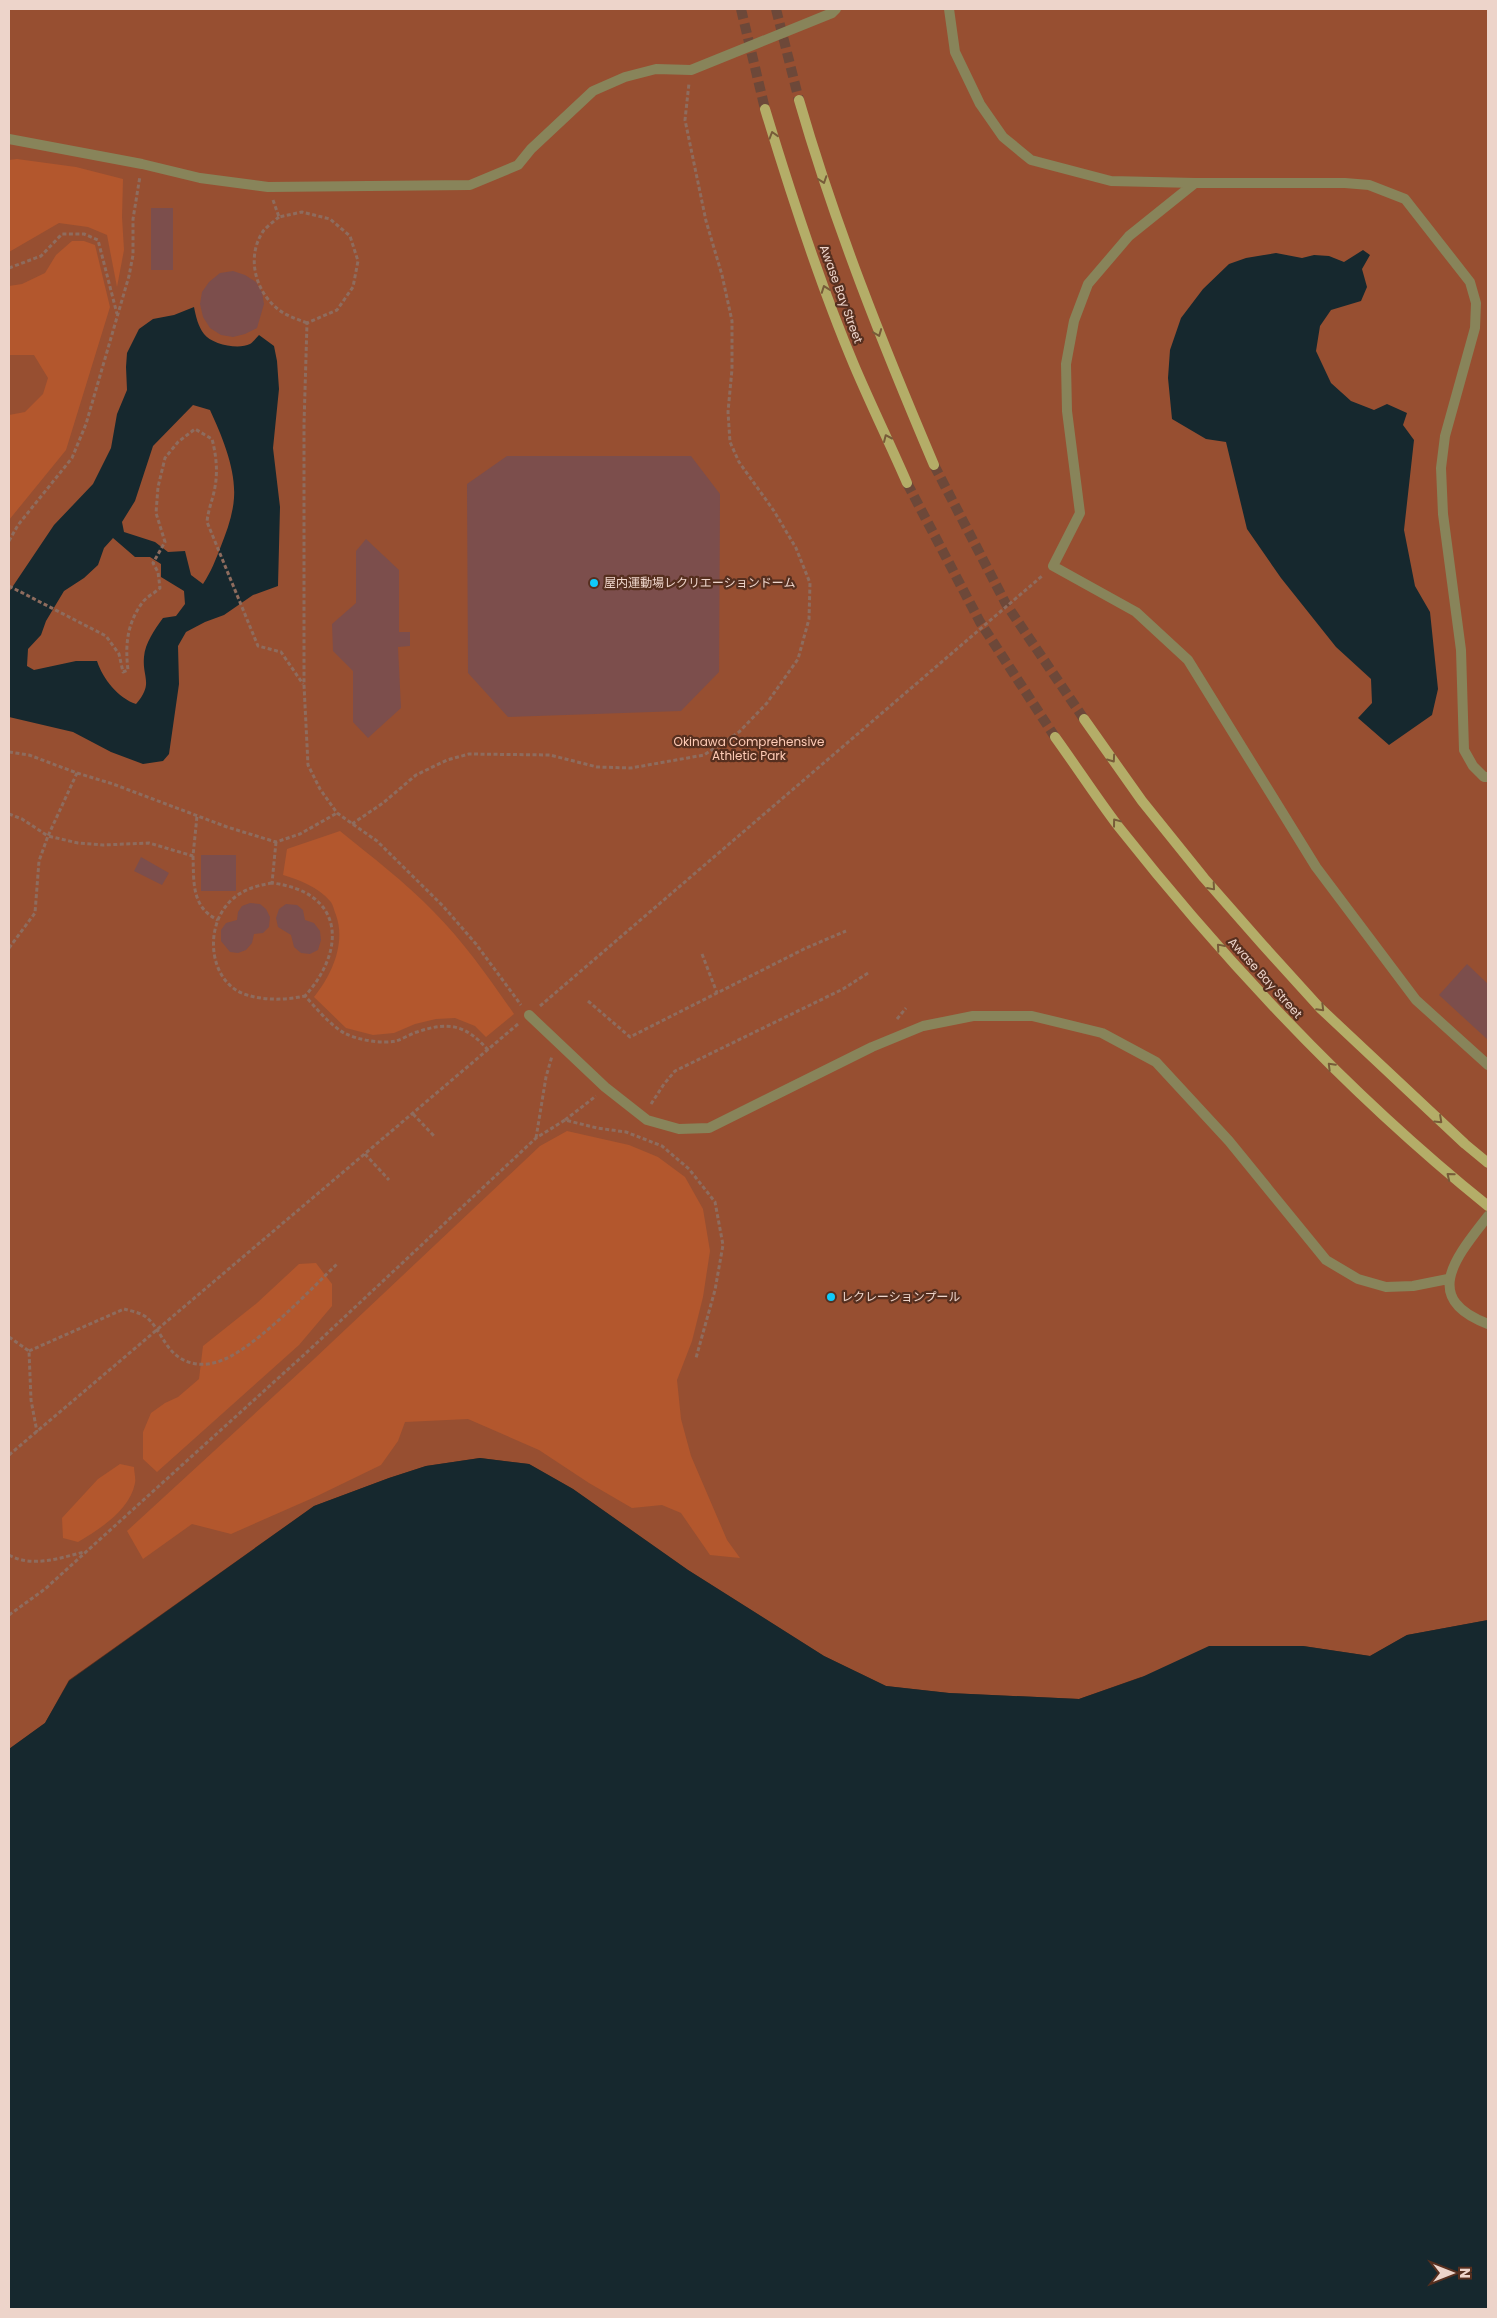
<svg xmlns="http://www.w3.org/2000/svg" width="1497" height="2318" font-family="Poppins,'Noto Sans JP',sans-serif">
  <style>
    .green { fill: #974f31 }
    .forest { fill: #b3572d }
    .water { fill: #16282e; fill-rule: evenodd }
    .building { fill: #7c4e4c }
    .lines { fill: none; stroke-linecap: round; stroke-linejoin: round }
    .secondary-tunnel { stroke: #6d4839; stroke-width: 10; stroke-dasharray: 10 5; stroke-linecap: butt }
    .path { stroke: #8e6c5e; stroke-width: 3; stroke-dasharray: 4 2.5; stroke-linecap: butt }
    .lane { stroke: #88845a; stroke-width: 10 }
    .secondary { stroke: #b4ad68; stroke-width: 10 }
    .oneway { stroke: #775b39 }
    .poi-dot { fill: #0fcafa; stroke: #562f1f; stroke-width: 2 }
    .labels { text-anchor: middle; stroke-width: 4.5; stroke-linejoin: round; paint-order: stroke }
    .street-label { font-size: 12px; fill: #edd4ca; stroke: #562f1f }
    .poi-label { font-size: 12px; fill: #edd4ca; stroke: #562f1f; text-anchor: start }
    .park-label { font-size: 12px; fill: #fecbb6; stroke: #562f1f }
  </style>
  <rect width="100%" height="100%" fill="#562f1f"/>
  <path class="green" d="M9,9H1488V1620L1407,1635L1370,1656L1303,1646L1141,1677L1079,1699L949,1693L886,1686L824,1656L688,1570L573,1489L529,1464L480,1458L426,1466L389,1478L314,1506L69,1680L45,1723L9,1749Z"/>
  <path class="forest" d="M17,159L76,167L123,179L122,217L124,250L117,287L107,235L88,227L59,223L9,252V160Z
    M72,241H84L95,245L110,307L66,450L9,520V415L25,412L43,394L48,378L34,355H9V286L22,284L45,273L56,255Z
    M340,831C372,857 405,882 433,911C464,942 489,978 514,1014L486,1037L475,1026L455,1018L436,1019L415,1024L394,1033L373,1035L346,1028L314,997C332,975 346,943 336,915C334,910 333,904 330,901C318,887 300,880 283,875L287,849Z
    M567,1131L629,1145L658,1157L685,1177L703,1209L710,1251L703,1297L692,1341L677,1380L681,1419L691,1456L727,1540L740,1558L710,1555L681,1513L662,1505L632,1508L589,1483L539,1450L468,1419L405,1422L398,1441L381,1465L315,1497L231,1534L192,1524L143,1559L127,1531L313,1360L540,1146Z
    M316,1263L332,1284V1306L299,1345L157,1472L143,1459V1432L151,1413L165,1403L178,1397L199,1379L203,1346L257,1303L299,1264Z
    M120,1464L134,1467C134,1472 136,1478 135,1483C130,1510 100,1529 78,1542L63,1538L62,1518L98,1479Z"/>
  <path class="water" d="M1363,250L1370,255L1362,269L1367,287L1361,301L1331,310L1320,326L1316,351L1331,383L1351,401L1374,410L1387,404L1407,413L1403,425L1414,440L1404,530L1415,586L1430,612L1438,689L1432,715L1389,745L1358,718L1372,703L1371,679L1336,647L1281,578L1247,529L1226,442L1206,439L1172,419L1168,378L1170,350L1181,318L1203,289L1229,264L1246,258L1276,253L1302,258L1314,255L1329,256L1344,262Z
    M194,307C196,317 198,326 204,334C211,344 238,350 250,344C253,342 256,338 259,335L274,346L277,361L279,389L273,448L280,507L278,586L253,595L224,615L205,622L186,632L178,646L179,684L169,754L163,761L143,764L111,752L73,732L9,717V592L54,525L93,484L111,448L117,414L127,390L126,367L127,353L139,329L153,319L174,315ZM193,405L210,410C222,436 236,469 234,498C233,514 227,531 221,546C216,559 211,572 203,584L191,575L185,551L168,552L155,542L124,532L122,522L135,501L153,446ZM113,538L135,557H150L161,564V577L184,591L185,604L176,616L163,618C155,629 145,643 144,657C142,678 154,683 136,704C118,698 103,679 97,661H76L34,670L27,666L28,649L41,635L46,621L64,591L84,578L98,565L104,548Z
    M480,1458L529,1464L573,1489L688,1570L824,1656L886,1686L949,1693L1079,1699L1142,1677L1209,1646H1303L1370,1656L1407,1635L1488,1620V2309H9V1749L45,1723L69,1681L314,1506L389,1478L426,1466Z"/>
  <path class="building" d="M151,208H173V270H151Z
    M233,271L245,275L256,282L262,292L264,304L257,328L245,334L233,337L221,335L210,328L203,317L200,304L202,292L209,282L220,273Z
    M507,456H691L720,494L719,672L681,711L508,717L468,673L467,484Z
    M366,539L399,570V632H410V646L398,647L401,708L368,738L353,722V671L333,651L332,624L356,603V551Z
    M201,855H236V891H201Z
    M141,857L169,873L162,885L134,871Z
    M250,903L260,904L266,909L270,917L269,927L263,933L254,934L252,943L246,950L238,953L230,952L221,941V930L226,923L237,920L238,912L242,906Z
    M286,904L297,905L303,910L305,920L314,923L320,931L321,940L318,950L310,954L301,953L294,947L291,935L278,927L276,918L279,909Z
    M1467,964L1488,984V1040L1439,995Z"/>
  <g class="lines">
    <path class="secondary-tunnel" d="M741,9L765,109
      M776,9L799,100
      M934,465L1006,604L1084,719
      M907,483L980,622L1055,737"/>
    <path class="path" d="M273,200L279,217L302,212L330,219L350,236L358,261L353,287L337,310L307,323L304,424V685L308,765L320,789L337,813L377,841L443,906L476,944L521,1005
      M279,217C274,221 268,226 264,230C246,255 254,291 279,310C287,316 297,319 307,323
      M9,268L41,256L62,234H84L98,240L117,314
      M9,541L18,525L72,458L86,424L129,276L133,255V219L140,176
      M9,586L106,636L119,654L123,672L128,670C125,645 127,624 142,603C146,597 155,593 160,588L158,572L153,563L165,542L156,513L158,487L165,458L178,442L195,429L212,439C216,454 218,471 215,487C213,499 208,510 207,522L258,646L281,652L303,684
      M9,752L29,755L77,773L113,784L227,827L276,842L300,834L337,813
      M9,814L22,819L48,836L77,773
      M352,824L383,803L416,775L447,760L469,754L550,755L597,767L631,768L704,755L739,732L767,703L798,659L809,619L810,583L796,548L774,511L739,462L730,442L728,412L732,369V321L722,275L706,221L685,120L689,83
      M276,842L272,883C344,892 347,949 305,996C316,1008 329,1024 344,1033C358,1040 381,1044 396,1041C403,1039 410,1034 417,1032C449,1021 466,1025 488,1050
      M193,856C194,882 191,907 218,920
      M272,883C254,886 238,891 226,906C205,932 210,981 244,994C264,1001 285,1000 305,996
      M9,948L35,913L39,861L48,836L78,843L103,845L149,843L193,856L197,816
      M702,954L717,993
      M588,1001L630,1037L806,948L846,931
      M540,1006L1042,576
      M897,1019L906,1008
      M651,1104L664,1084L675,1071L843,989L868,973
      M413,1114L435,1137
      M565,1120L596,1096
      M536,1138L546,1077L552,1056
      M365,1154L389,1180
      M9,1337L29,1351L31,1400L37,1432
      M29,1351L124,1309C131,1311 141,1313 146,1317C160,1328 164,1348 180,1358C191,1365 205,1366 217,1362C252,1352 310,1290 338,1263
      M9,1455L518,1024
      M9,1555C32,1568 60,1558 84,1552
      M9,1615L45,1589L306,1353L536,1138L565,1120L597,1128L626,1132L662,1146L689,1169L715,1202L723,1245L715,1290L696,1358"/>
    <path class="lane" d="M949,9L955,52L980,104L1003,137L1031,160L1111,181L1195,183H1345L1369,185L1405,199L1470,282L1476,303L1475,328L1445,436L1441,468L1443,514L1461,650L1464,750L1473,766L1484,777H1488
      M9,139L142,164L200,178L268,187L470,185L518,165L531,149L593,91L625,77L656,69L691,70L832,13L836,9
      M1195,183L1129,236L1088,284L1074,321L1066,364L1067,411L1080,513L1053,566L1136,612L1188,660L1316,867L1416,1000L1488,1065
      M529,1015L605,1087L647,1120L679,1129L709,1128L872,1047L923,1026L973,1016H1032L1102,1033L1156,1062L1229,1141L1326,1260L1358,1279L1386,1287L1413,1286L1448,1279
      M1488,1216C1458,1255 1419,1298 1488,1324"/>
    <path class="secondary" d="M799,100C835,225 883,345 934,465
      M765,109C791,195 819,282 854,365C871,405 890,444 907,483
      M1084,719L1142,801L1204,878L1262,944L1320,1008L1465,1144L1488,1163
      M1055,737C1076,766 1096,797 1118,826C1228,965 1350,1095 1488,1206"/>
  </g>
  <defs><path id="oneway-chevron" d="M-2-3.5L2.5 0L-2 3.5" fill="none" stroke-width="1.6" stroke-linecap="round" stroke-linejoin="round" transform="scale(1.25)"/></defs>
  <g class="oneway">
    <use href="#oneway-chevron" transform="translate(773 135) rotate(-107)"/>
    <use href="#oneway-chevron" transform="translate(823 180) rotate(71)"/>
    <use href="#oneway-chevron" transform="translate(825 289) rotate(-110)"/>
    <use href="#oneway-chevron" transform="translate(878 333) rotate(69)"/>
    <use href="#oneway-chevron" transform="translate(887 438) rotate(-114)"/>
    <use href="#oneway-chevron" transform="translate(1112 759) rotate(55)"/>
    <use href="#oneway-chevron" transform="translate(1116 822) rotate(-127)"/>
    <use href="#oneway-chevron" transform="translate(1212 887) rotate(49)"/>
    <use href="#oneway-chevron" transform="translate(1220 947) rotate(-131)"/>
    <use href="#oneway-chevron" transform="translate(1321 1008) rotate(45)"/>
    <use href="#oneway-chevron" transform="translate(1331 1066) rotate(-135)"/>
    <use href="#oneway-chevron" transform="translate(1439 1120) rotate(43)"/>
    <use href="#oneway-chevron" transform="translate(1450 1176) rotate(-141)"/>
  </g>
  <g class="poi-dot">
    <circle cx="594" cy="583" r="5"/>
    <circle cx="831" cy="1297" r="5"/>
  </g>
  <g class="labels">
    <g class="street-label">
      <text transform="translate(841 294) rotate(70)" y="4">Awase Bay Street</text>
      <text transform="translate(1265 978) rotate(48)" y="4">Awase Bay Street</text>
    </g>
    <g class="poi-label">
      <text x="604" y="587">屋内運動場レクリエーションドーム</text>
      <text x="841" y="1301">レクレーションプール</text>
    </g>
    <g class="park-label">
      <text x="749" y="746">Okinawa Comprehensive<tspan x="749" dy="14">Athletic Park</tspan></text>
    </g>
  </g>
  <rect width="1497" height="2318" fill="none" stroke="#edd4ca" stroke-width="20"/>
  <g transform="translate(1452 2273) rotate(90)" stroke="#562f1f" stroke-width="4" paint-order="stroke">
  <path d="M0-4L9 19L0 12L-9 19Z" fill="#edd4ca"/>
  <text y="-8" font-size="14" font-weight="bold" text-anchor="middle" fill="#edd4ca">N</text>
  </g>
</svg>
